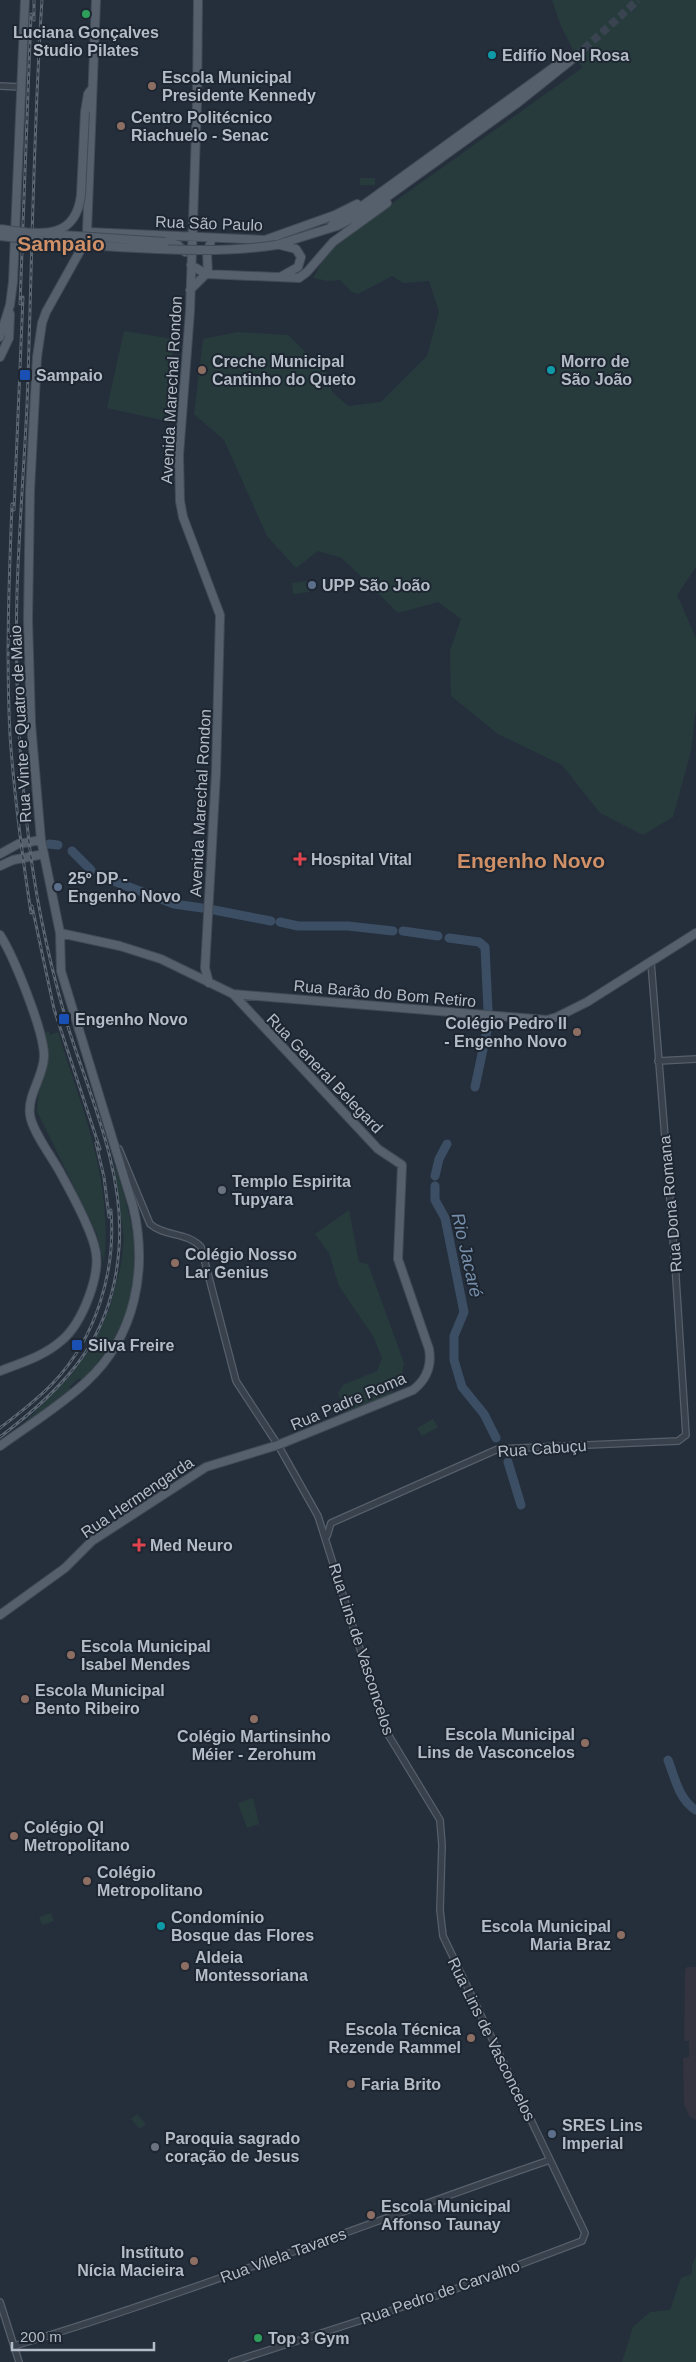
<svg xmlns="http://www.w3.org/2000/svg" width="696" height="2362" font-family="Helvetica,sans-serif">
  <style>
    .medical { fill: #343340 }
    .green { fill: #273b3d }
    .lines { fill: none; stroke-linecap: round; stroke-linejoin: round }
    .river { stroke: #3b4e64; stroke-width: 9 }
    .major-tunnel { stroke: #3a4451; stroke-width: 8; stroke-dasharray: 8 4; stroke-linecap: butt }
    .minor-casing { stroke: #565f6a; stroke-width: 8 }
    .major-casing { stroke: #414a55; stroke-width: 10 }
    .minor { stroke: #38414c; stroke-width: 5.5 }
    .major { stroke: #56606c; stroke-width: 8 }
    .rail-casing { stroke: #5b6673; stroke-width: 3 }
    .rail { stroke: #1d2631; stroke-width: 1; stroke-dasharray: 4; stroke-linecap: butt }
    .major-bridge-casing { stroke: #414a55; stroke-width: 10; stroke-linecap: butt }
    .major-bridge { stroke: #56606c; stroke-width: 8 }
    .leisure-dot { fill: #2e9e5b; stroke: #1d2631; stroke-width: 2 }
    .culture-dot { fill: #0f9aa8; stroke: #1d2631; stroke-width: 2 }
    .education-dot { fill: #8d6e63; stroke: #1d2631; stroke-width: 2 }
    .transit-dot { fill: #1a4fb4; stroke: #1d2631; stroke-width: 2 }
    .service-dot { fill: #5c6f8a; stroke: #1d2631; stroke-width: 2 }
    .health-dot { fill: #e0444e; stroke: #1d2631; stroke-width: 2 }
    .worship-dot { fill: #6b7280; stroke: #1d2631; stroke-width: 2 }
    .labels { text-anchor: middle; stroke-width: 4; stroke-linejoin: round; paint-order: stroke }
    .poi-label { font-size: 16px; font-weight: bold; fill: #b4bcc7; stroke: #1d2631; text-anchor: start }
    .street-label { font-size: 16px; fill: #b4bcc7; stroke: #1d2631 }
    .water-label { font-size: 18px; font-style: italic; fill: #768ea9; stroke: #1d2631 }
    .district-label { font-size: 21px; font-weight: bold; fill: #cf9067; stroke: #1d2631 }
  </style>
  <rect width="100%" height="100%" fill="#252f3c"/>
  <path class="medical" d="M687,1967H696V2120L690,2117L684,2105L683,2058L689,2057V2041H684L685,1970Z"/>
  <path class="green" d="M552,0H696V567L677,595L696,638V708L691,751L673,817L643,835L600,813L562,765L498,734L451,696L450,651L461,619L438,602L398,613L342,558L318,551L296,568L267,536L224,440L194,414L203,339L238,332L288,335L327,373L332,392L348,406L381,402L427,356L439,312L429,281L403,283L392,276L358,294L352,292L340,280L328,281L313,278L331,247L582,68L561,26Z
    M360,178H375V185H360Z
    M124,331L173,339L171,422L107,408Z
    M307,581L309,592L293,594L292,583Z
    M49,1031L50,1035L58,1032C82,1110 113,1179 104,1263L97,1234L37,1111L39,1092L49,1057L44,1033Z
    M113,1159C143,1251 151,1302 83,1380L79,1378L69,1387L71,1389L21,1426L73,1373L88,1352L109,1310L121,1265L124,1239Z
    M349,1210L359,1262L368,1264L404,1363C400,1399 378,1401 350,1412L346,1411L338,1393L343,1385L377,1371L382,1358L373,1336L339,1286L329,1253L315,1234Z
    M433,1419L438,1427L422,1436L417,1428Z
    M253,1798L259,1824L247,1828L238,1803Z
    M51,1913L54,1921L42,1925L39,1917Z
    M137,2114L146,2124L140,2129L131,2119Z
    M696,2256V2362H622L633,2327L650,2312L670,2310L681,2278L692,2274V2265Z"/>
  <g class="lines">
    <path class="river" d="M49,844L58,845
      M72,851L91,870
      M116,882L174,904L202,908
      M214,910L271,921
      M280,922L298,926H348L393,931
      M403,931L438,936
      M449,938L479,942L485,947L488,1010
      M475,1087L489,1021
      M435,1176L439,1159L447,1144
      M435,1186V1200L445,1218L464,1312L454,1336V1360L462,1387L484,1414L496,1438
      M508,1462L521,1505
      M668,1760C675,1778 679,1800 696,1810"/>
    <path class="major-tunnel" d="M575,57L638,0"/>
    <g class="minor-casing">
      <path id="minor" d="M0,86L21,87
        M658,1061L696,1059
        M119,1149L150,1224C165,1237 188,1232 201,1247L236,1381L278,1445L318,1516L386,1731L440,1820L442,1845L440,1910L443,1936L585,2233L582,2241L442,2294L232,2362
        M327,1536L331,1523L498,1449L678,1441L686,1435L675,1263L651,962
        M0,2302L19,2362
        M14,2346C195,2292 371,2221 550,2160"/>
    </g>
    <g class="major-casing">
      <path id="major" d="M198,0L197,102L190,311L179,455L180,501L183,517L220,615L216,773L205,968L209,983
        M85,112L88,94L91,90
        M332,225L362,206L557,65
        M87,232L265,240L335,215L357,204
        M165,242L178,245L185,252
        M276,245L337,226L366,212L516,104L575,57
        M280,245L296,249L301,257L298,267L282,276
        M191,265L206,274L299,278L307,272L333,242L387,203
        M208,274L207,253L212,238
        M190,290L206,274
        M0,337L10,305L13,282L25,0
        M0,357L9,338L10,314
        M0,854L18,844L41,840
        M0,866L13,860L44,854
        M60,933L120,946L161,959L233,994L547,1020L557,1017L587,1002L696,933
        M0,935C14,957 44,1031 44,1056C44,1076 27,1095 30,1115C32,1131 52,1157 60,1172C71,1192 90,1226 95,1248C102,1274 82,1324 61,1341C44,1356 21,1363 0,1371
        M0,1446C29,1425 60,1406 86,1382C136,1336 148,1269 133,1206L61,971L60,933L41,840L31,724L28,620L30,490L37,357L42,323L46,312L80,251L87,232L96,0
        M0,1615L65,1568L92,1541L206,1467L278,1445L413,1390C427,1379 432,1366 429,1349L398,1259L402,1165L378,1149L233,994"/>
    </g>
    <use href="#minor" class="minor"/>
    <use href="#major" class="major"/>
    <g class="rail-casing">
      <path id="rail" d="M34,20V0
        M20,304L31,14
        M12,504C9,581 6,658 10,735C14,795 22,854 31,913
        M14,510L23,297
        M32,906L54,1009L100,1149
        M96,1143L104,1177L109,1217
        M0,1428C18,1414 37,1400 53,1383C96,1338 116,1272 111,1210
        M0,1437C68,1385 113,1337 119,1248C125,1173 91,1099 69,1030C49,963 34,893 27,824C18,747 15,670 17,592C19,530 24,467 27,405C32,270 33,135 42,0"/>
    </g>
    <use href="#rail" class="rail"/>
    <g class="major-bridge-casing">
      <path id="major-bridge" d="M0,229C35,233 75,244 81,195L85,112
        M48,234L165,242
        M0,236C53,243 104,247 157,249C197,251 236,251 276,245"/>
    </g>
    <use href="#major-bridge" class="major-bridge"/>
  </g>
  <g class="leisure-dot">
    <circle cx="86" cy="14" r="5"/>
    <circle cx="258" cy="2338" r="5"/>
  </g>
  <g class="culture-dot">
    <circle cx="492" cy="55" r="5"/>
    <circle cx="551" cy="370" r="5"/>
    <circle cx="161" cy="1926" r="5"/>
  </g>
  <g class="education-dot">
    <circle cx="152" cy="86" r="5"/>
    <circle cx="121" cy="126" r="5"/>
    <circle cx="202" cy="370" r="5"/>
    <circle cx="577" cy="1032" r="5"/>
    <circle cx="175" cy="1263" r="5"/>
    <circle cx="71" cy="1655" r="5"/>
    <circle cx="25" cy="1699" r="5"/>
    <circle cx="254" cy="1719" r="5"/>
    <circle cx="585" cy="1743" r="5"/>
    <circle cx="14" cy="1836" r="5"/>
    <circle cx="87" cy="1881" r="5"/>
    <circle cx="621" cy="1935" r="5"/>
    <circle cx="185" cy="1966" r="5"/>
    <circle cx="471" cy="2038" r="5"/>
    <circle cx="351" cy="2084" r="5"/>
    <circle cx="371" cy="2215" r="5"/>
    <circle cx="194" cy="2261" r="5"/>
  </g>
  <g class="transit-dot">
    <rect x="19" y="369" width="12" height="12" rx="2.5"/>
    <rect x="58" y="1013" width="12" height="12" rx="2.5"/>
    <rect x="71" y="1339" width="12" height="12" rx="2.5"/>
  </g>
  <g class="service-dot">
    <circle cx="312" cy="585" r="5"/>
    <circle cx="58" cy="887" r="5"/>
    <circle cx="552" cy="2134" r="5"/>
  </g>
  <g class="health-dot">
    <path d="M297.5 851.5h5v5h5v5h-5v5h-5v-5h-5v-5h5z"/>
    <path d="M136.5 1537.5h5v5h5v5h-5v5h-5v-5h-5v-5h5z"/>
  </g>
  <g class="worship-dot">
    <circle cx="222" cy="1190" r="5"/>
    <circle cx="155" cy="2147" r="5"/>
  </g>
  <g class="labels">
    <g class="poi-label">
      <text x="86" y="38" text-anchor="middle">Luciana Gonçalves<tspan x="86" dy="18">Studio Pilates</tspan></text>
      <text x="502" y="61">Edifío Noel Rosa</text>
      <text x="162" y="83">Escola Municipal<tspan x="162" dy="18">Presidente Kennedy</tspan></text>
      <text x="131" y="123">Centro Politécnico<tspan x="131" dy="18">Riachuelo - Senac</tspan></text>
      <text x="212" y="367">Creche Municipal<tspan x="212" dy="18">Cantinho do Queto</tspan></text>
      <text x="561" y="367">Morro de<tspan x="561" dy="18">São João</tspan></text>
      <text x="36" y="381">Sampaio</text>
      <text x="322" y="591">UPP São João</text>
      <text x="311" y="865">Hospital Vital</text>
      <text x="68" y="884">25º DP -<tspan x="68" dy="18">Engenho Novo</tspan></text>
      <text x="75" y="1025">Engenho Novo</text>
      <text x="567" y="1029" text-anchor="end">Colégio Pedro II<tspan x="567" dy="18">- Engenho Novo</tspan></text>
      <text x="232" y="1187">Templo Espirita<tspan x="232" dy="18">Tupyara</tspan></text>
      <text x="185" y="1260">Colégio Nosso<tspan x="185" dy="18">Lar Genius</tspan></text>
      <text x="88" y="1351">Silva Freire</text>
      <text x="150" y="1551">Med Neuro</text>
      <text x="81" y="1652">Escola Municipal<tspan x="81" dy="18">Isabel Mendes</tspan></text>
      <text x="35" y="1696">Escola Municipal<tspan x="35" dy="18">Bento Ribeiro</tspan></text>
      <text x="575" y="1740" text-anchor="end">Escola Municipal<tspan x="575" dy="18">Lins de Vasconcelos</tspan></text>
      <text x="254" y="1742" text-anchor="middle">Colégio Martinsinho<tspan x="254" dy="18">Méier - Zerohum</tspan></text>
      <text x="24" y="1833">Colégio QI<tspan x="24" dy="18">Metropolitano</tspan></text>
      <text x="97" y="1878">Colégio<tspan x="97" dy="18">Metropolitano</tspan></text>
      <text x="171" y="1923">Condomínio<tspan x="171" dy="18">Bosque das Flores</tspan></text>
      <text x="611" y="1932" text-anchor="end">Escola Municipal<tspan x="611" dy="18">Maria Braz</tspan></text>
      <text x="195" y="1963">Aldeia<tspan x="195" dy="18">Montessoriana</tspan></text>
      <text x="461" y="2035" text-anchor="end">Escola Técnica<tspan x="461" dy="18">Rezende Rammel</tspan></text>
      <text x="361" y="2090">Faria Brito</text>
      <text x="562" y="2131">SRES Lins<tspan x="562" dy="18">Imperial</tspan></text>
      <text x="165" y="2144">Paroquia sagrado<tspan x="165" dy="18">coração de Jesus</tspan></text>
      <text x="381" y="2212">Escola Municipal<tspan x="381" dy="18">Affonso Taunay</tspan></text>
      <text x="184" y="2258" text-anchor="end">Instituto<tspan x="184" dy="18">Nícia Macieira</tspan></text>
      <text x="268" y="2344">Top 3 Gym</text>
    </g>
    <g class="street-label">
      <text transform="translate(209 223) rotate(2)" y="6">Rua São Paulo</text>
      <text transform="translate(171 390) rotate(-87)" y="6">Avenida Marechal Rondon</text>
      <text transform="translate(20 724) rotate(-93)" y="6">Rua Vinte e Quatro de Maio</text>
      <text transform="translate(200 803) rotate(-87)" y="6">Avenida Marechal Rondon</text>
      <text transform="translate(385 993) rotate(5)" y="6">Rua Barão do Bom Retiro</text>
      <text transform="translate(325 1073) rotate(46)" y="6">Rua General Belegard</text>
      <text transform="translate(670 1204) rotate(-95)" y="6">Rua Dona Romana</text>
      <text transform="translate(348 1401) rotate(-23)" y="6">Rua Padre Roma</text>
      <text transform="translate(542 1448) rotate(-4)" y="6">Rua Cabuçu</text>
      <text transform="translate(137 1497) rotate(-34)" y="6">Rua Hermengarda</text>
      <text transform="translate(362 1649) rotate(72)" y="6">Rua Lins de Vasconcelos</text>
      <text transform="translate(492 2039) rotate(64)" y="6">Rua Lins de Vasconcelos</text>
      <text transform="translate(283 2255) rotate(-20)" y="6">Rua Vilela Tavares</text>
      <text transform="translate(440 2292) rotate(-19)" y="6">Rua Pedro de Carvalho</text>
    </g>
    <g class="water-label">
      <text transform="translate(467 1255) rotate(77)" y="6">Rio Jacaré</text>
    </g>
    <g class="district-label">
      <text x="61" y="251">Sampaio</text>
      <text x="531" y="868">Engenho Novo</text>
    </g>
  </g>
  <path d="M12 2342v8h142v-8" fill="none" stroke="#b4bcc7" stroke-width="2.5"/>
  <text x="20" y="2342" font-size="15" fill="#b4bcc7" stroke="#1d2631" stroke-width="4" paint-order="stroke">200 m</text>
</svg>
